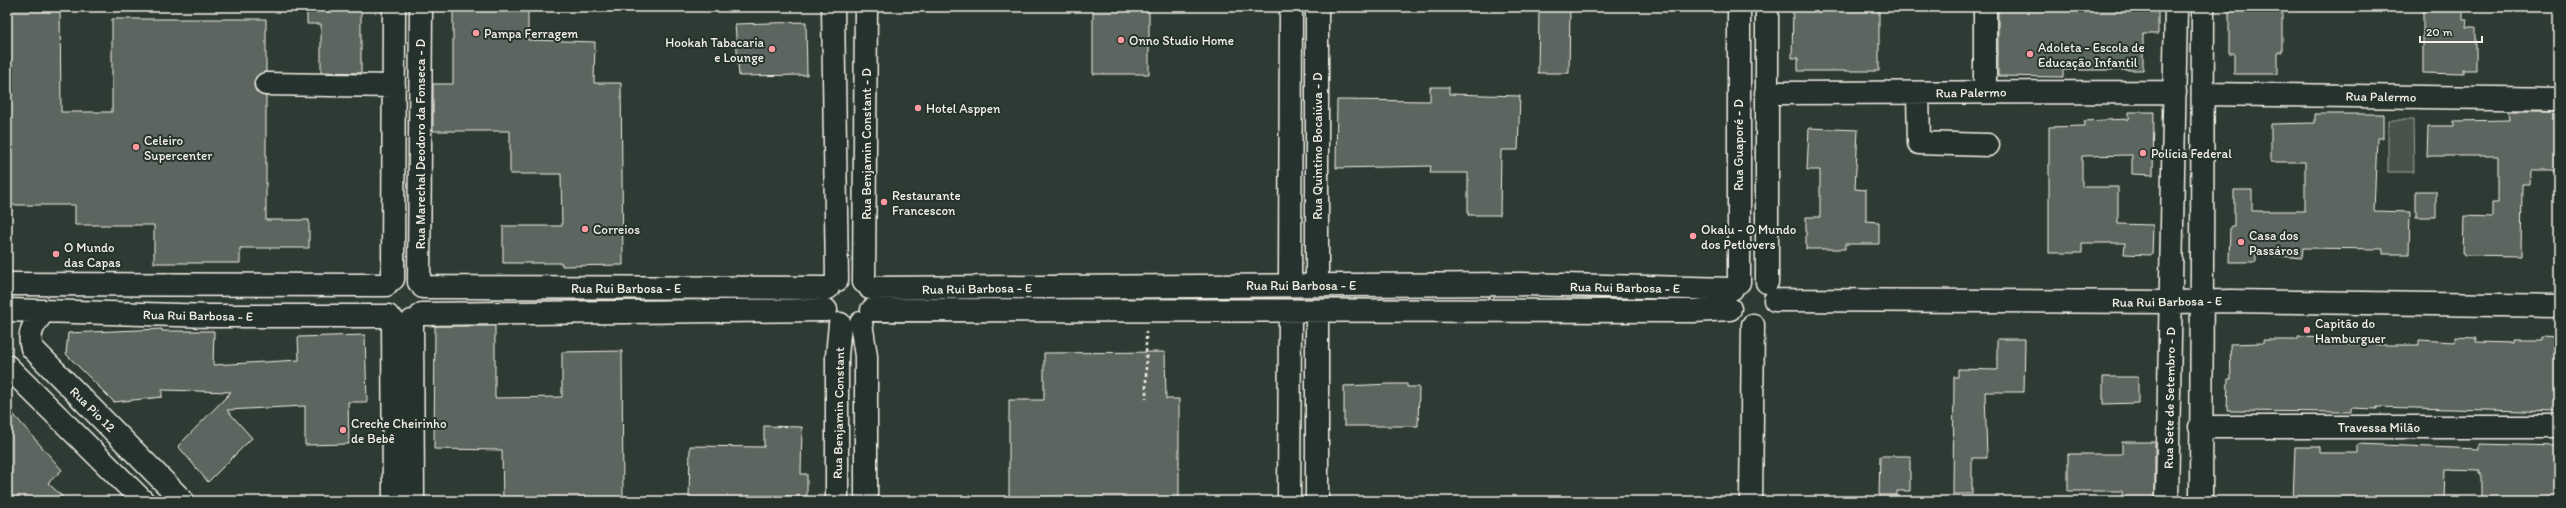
<svg xmlns="http://www.w3.org/2000/svg" width="2566" height="508" font-family="Itim,sans-serif">
  <style>
    .green { fill: #48524c; stroke: #9ea29a }
    .building { fill: #5c655e; stroke: #f4f1e8 }
    .lines { fill: none; stroke-linecap: round; stroke-linejoin: round }
    .minor-casing { stroke: #f4f1e8; stroke-width: 25 }
    .path { stroke: #f4f1e8; stroke-width: 2.5; stroke-dasharray: 3 3; stroke-linecap: butt }
    .minor { stroke: #26332d; stroke-width: 22 }
    .poi-dot { fill: #ff9aa2; stroke: #26332d; stroke-width: 1.5 }
    .labels { text-anchor: middle; stroke-width: 4; stroke-linejoin: round; paint-order: stroke }
    .poi-label { font-size: 13px; fill: #f4f1e8; stroke: #26332d; text-anchor: start }
    .street-label { font-size: 13px; fill: #f4f1e8; stroke: #26332d }
  </style>
  <rect width="100%" height="100%" fill="#2e3b34"/>
  <filter id="ink" filterUnits="userSpaceOnUse"><feTurbulence type="fractalNoise" baseFrequency=".025" numOctaves="2"/><feDisplacementMap in="SourceGraphic" scale="8" xChannelSelector="R" yChannelSelector="G"/><feConvolveMatrix kernelMatrix="1 2 1 2 8 2 1 2 1" color-interpolation-filters="sRGB"/></filter>
  <g filter="url(#ink)">
    <path class="green" d="M2388,120H2413L2414,172H2388Z"/>
    <path class="building" d="M7,7H60L61,112H112V19H266V72L256,77L254,84L259,94L266,96V220H309V248H240V263H154V225H75V205H7Z
      M307,7H361V73L321,72V24H307Z
      M453,7H528V40L595,42L594,83H621L623,265L562,266V263H503V226H562L561,174H510V131H433V84H453Z
      M1093,7H1149V74H1093Z
      M1539,7H1570L1569,73H1538Z
      M1793,7H1879V71H1798V58H1792Z
      M1998,7H2158V34H2143V70H2063V77L1998,76Z
      M2229,7H2282V52H2278V74H2234V53H2229Z
      M2423,7H2463V20H2467L2466,27H2476V70H2463V74L2423,73Z
      M806,22L807,75L739,76L735,24Z
      M1430,87H1449V94L1520,96L1518,150H1501L1500,215H1468V173H1430L1431,166L1336,168L1337,100L1430,101Z
      M2509,111H2559V171H2531L2530,184H2522L2521,256L2463,255L2464,216L2492,217V203H2498V156H2427L2428,126H2454V121L2510,120Z
      M2129,112H2154L2153,175L2132,174V155L2082,156V187H2118V224L2153,225L2152,255L2124,254L2125,243H2082V253H2049V127L2084,126V121L2129,119Z
      M2315,114H2383V138H2377L2374,211L2410,212L2409,254H2383V249L2303,248L2302,258L2256,254V262H2229L2230,227H2234V190H2252V211H2305V162H2271V124L2315,123Z
      M1809,128L1858,130L1855,189L1866,190V221L1879,222V244H1845V249H1806V217H1820V170H1807Z
      M2416,191H2436V217H2416Z
      M435,326H495V398L562,397V352L622,351L623,501H503L502,450L434,449Z
      M162,329V331H214L213,365L299,360L298,337L365,335L367,402H348L349,444L305,445V406L227,410L252,438L208,482L178,446L231,392L162,390V397L114,402L66,354L68,333Z
      M2298,337L2326,338V343L2388,345H2419V340L2455,342V337L2476,338V342L2512,343V340H2541V337L2559,338V412L2377,407V409L2351,408V412L2227,411L2228,379H2231L2230,344L2263,343V340H2298Z
      M1997,339H2025L2024,392H1985L1987,458H1972V494H1953L1954,377H1958V369L1997,370Z
      M1165,352L1166,399H1179V501H1009V400H1044V353Z
      M2103,377H2138V403L2103,404Z
      M1391,384H1407V387H1419L1418,426H1344V386Z
      M7,407L62,470L48,483L67,501H7Z
      M764,426L802,427L801,474H807V496H748V501H689L690,446L764,447Z
      M2122,442H2155V501H2122V491H2068V454H2122Z
      M2358,444L2479,449V444L2559,446V501H2481V473H2479V470L2445,469L2444,501H2293L2295,447H2320V453H2358Z
      M1880,456H1910V491H1897V495H1879Z"/>
    <g class="lines">
      <g class="minor-casing">
        <path id="minor" d="M833,7L837,280
          M1767,7V282
          M1985,7V91
          M266,84L394,86
          M1766,93L2175,92
          M1918,93L1919,143L1988,145
          M2204,94L2559,99
          M393,279L394,7
          M419,282L421,7
          M864,282L866,7
          M1739,282V7
          M7,284L386,285
          M1290,284L1291,7
          M1317,284V7
          M423,287L828,288
          M870,288L1522,284L1732,289
          M1775,300L2172,302L2231,301L2559,306
          M7,310L211,316H388
          M872,310L1694,311L1730,309
          M44,311C35,323 27,332 32,348L183,501
          M1317,311V501
          M422,314L826,310
          M393,320L394,501
          M412,321L413,501
          M861,323L866,356V501
          M7,366L143,501
          M2200,427H2559
          M837,501V356L840,324
          M1289,501L1290,311
          M1751,501L1753,325
          M2167,501L2176,7
          M2201,501L2203,7"/>
      </g>
      <path class="path" d="M1146,331V399"/>
      <use href="#minor" class="minor"/>
    </g>
  </g>
  <g class="poi-dot">
    <circle cx="476" cy="33" r="4"/>
    <circle cx="1121" cy="40" r="4"/>
    <circle cx="772" cy="49" r="4"/>
    <circle cx="2030" cy="54" r="4"/>
    <circle cx="918" cy="108" r="4"/>
    <circle cx="136" cy="147" r="4"/>
    <circle cx="2143" cy="153" r="4"/>
    <circle cx="884" cy="202" r="4"/>
    <circle cx="585" cy="229" r="4"/>
    <circle cx="1693" cy="236" r="4"/>
    <circle cx="2241" cy="242" r="4"/>
    <circle cx="56" cy="254" r="4"/>
    <circle cx="2307" cy="330" r="4"/>
    <circle cx="343" cy="430" r="4"/>
  </g>
  <g class="labels">
    <g class="poi-label">
      <text x="484" y="38">Pampa Ferragem</text>
      <text x="1129" y="45">Onno Studio Home</text>
      <text x="764" y="47" text-anchor="end">Hookah Tabacaria<tspan x="764" dy="15">e Lounge</tspan></text>
      <text x="2038" y="52">Adoleta - Escola de<tspan x="2038" dy="15">Educação Infantil</tspan></text>
      <text x="926" y="113">Hotel Asppen</text>
      <text x="144" y="145">Celeiro<tspan x="144" dy="15">Supercenter</tspan></text>
      <text x="2151" y="158">Polícia Federal</text>
      <text x="892" y="200">Restaurante<tspan x="892" dy="15">Francescon</tspan></text>
      <text x="593" y="234">Correios</text>
      <text x="1701" y="234">Okalu - O Mundo<tspan x="1701" dy="15">dos Petlovers</tspan></text>
      <text x="2249" y="240">Casa dos<tspan x="2249" dy="15">Passáros</tspan></text>
      <text x="64" y="252">O Mundo<tspan x="64" dy="15">das Capas</tspan></text>
      <text x="2315" y="328">Capitão do<tspan x="2315" dy="15">Hamburguer</tspan></text>
      <text x="351" y="428">Creche Cheirinho<tspan x="351" dy="15">de Bebê</tspan></text>
    </g>
    <g class="street-label">
      <text transform="translate(1971 92) rotate(-1)" y="5">Rua Palermo</text>
      <text transform="translate(2381 96) rotate(1)" y="5">Rua Palermo</text>
      <text transform="translate(420 144) rotate(-90)" y="5">Rua Marechal Deodoro da Fonseca - D</text>
      <text transform="translate(866 144) rotate(-90)" y="5">Rua Benjamin Constant - D</text>
      <text transform="translate(1738 145) rotate(-90)" y="5">Rua Guaporé - D</text>
      <text transform="translate(1317 146) rotate(-90)" y="5">Rua Quintino Bocaiúva - D</text>
      <text x="1301" y="290">Rua Rui Barbosa - E</text>
      <text transform="translate(1625 287) rotate(1)" y="5">Rua Rui Barbosa - E</text>
      <text x="626" y="293">Rua Rui Barbosa - E</text>
      <text transform="translate(977 288) rotate(-1)" y="5">Rua Rui Barbosa - E</text>
      <text transform="translate(2167 301) rotate(-1)" y="5">Rua Rui Barbosa - E</text>
      <text transform="translate(198 315) rotate(1)" y="5">Rua Rui Barbosa - E</text>
      <text transform="translate(2169 398) rotate(-89)" y="5">Rua Sete de Setembro - D</text>
      <text transform="translate(93 409) rotate(45)" y="5">Rua Pio 12</text>
      <text transform="translate(838 413) rotate(-89)" y="5">Rua Benjamin Constant</text>
      <text x="2379" y="432">Travessa Milão</text>
    </g>
  </g>
  <rect width="2566" height="508" fill="none" stroke="#26332d" stroke-width="24"/>
  <rect x="12" y="12" width="2542" height="484" fill="none" stroke="#f4f1e8" stroke-width="1.5" filter="url(#ink)"/>
  <path d="M2420 36v6h62v-6" fill="none" stroke="#f4f1e8" stroke-width="2"/>
  <text x="2426" y="36" font-size="12" fill="#f4f1e8" stroke="#26332d" stroke-width="3" paint-order="stroke">20 m</text>
</svg>
